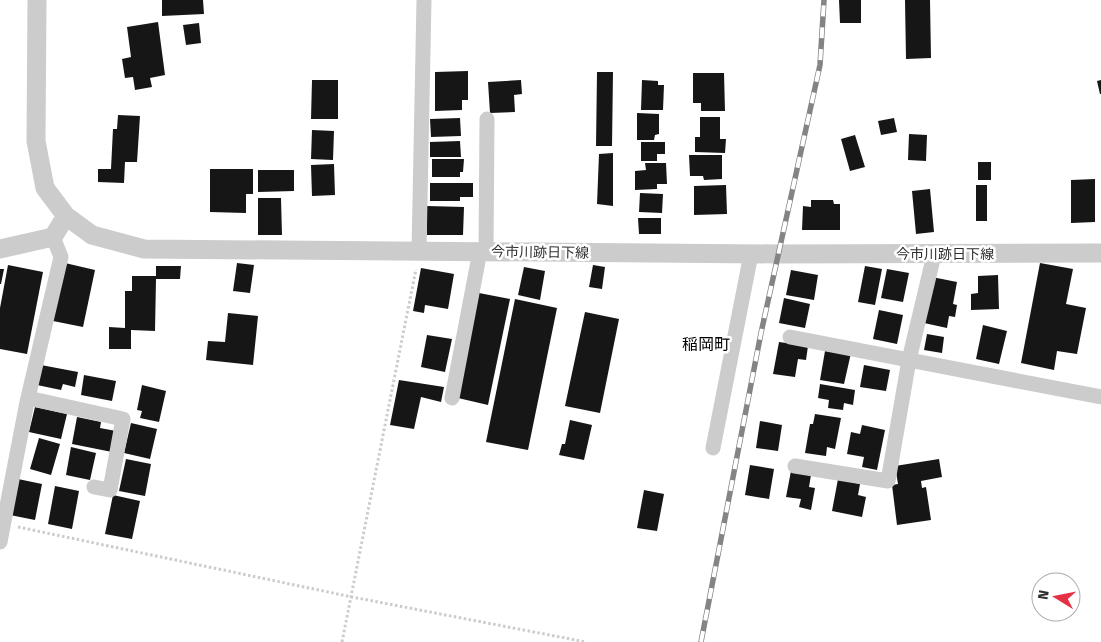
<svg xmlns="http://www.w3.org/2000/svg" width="1101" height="642" font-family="'Fira Sans','Noto Sans JP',sans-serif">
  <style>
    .building { fill: #161616 }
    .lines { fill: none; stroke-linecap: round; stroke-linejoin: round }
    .path { stroke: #ccc; stroke-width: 3; stroke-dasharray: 2.5 2.5; stroke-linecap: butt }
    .minor { stroke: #ccc; stroke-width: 15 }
    .tertiary { stroke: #ccc; stroke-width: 19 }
    .rail-casing { stroke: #848484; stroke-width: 5.5 }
    .rail { stroke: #fff; stroke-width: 4; stroke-dasharray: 11; stroke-linecap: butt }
    .labels { text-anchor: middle; stroke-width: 5; stroke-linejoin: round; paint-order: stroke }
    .street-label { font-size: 14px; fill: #2f2f2f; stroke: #fff }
    .quarter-label { font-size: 16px; fill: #000; stroke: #fff }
  </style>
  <rect width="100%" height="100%" fill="#fff"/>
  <path class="building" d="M162,0H203L204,14L162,16Z
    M839,0H861V23H840Z
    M905,0H930L931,58L906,59Z
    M158,22L165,75L150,78L152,87L135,90L133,77L125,78L122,59L131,57L127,27Z
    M199,23L201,43L186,45L183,25Z
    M468,71V100H462V110L435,111V72Z
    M597,72H613L612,146H596Z
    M693,73H724L725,111H701V103H693Z
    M312,80H338V119H311Z
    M521,80L522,94L514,95L515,112L490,113L488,82Z
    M642,80L658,81V85H664L663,110H641Z
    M1101,80V94H1100L1097,81Z
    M637,113L659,114V134L655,135L654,140H637Z
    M118,115L140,116L137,162H125L124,183L98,182V169H111L113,129H117Z
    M700,117H720V139H726L725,153L695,152V137H700Z
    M460,118L461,136L431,137L430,119Z
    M894,118L897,132L881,135L878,121Z
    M312,130L334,131L333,160L311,159Z
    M909,134L927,135L926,161L908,160Z
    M855,135L865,167L850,171L841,139Z
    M460,141L461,157H430V142Z
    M641,142H665V154H657V161H641Z
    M613,153V206L597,204L599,154Z
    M689,155H722V179L704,180L703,176H690Z
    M432,159H464L463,172H460V177H432Z
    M978,162H991V180H978Z
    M645,163H666L667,184H657V189L635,190V171L646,170Z
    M334,164L335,195L312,196L311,165Z
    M210,169H253V194H246V213L210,212Z
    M258,170H294V191L258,192Z
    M1095,179V222L1071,223V180Z
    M430,183H473V197H460V201H430Z
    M726,185L727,214L694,215V186Z
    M976,185H987V221H976Z
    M930,189L934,232L916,234L912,191Z
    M640,193L663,194L662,213L639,212Z
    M258,198H281L282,235H258Z
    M811,200H833L834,204H840V230H802L803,206L811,207Z
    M427,206L464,207L463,235H427Z
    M638,218H661V234H639Z
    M65,263L95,270L83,327L53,321Z
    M237,263L254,265L250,293L233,291Z
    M1040,263L1073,269L1066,304L1086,308L1077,354L1057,351L1054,370L1021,363Z
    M8,265L43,272L27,354L0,349V308Z
    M593,265L605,267L602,289L589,287Z
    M156,266H181L180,279H156L155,331L131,330V349H109V327L125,328V291H132V276H156Z
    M865,266L882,269L875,305L858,302Z
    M524,267L545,271L540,300L518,295Z
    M421,268L454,274L448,309L425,305L424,313L413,311Z
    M0,269H4L1,284H0Z
    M887,269L909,273L903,302L881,298Z
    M791,270L818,275L814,300L786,295Z
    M998,275L999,309L971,310V294L978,293V276Z
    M932,277L957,282L953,304L957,305L955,317L949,316L947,328L924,323Z
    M479,293L510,299L488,405L458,398Z
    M784,298L810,304L805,328L779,323Z
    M515,299L557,308L528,450L486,442Z
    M879,310L903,315L897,344L873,339Z
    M585,312L619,319L600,413L565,406Z
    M228,313L258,316L253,365L206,360L208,341L225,342Z
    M983,325L1007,331L999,364L976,359Z
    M927,334L944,337L942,353L924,350Z
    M427,335L452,339L445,372L421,367Z
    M779,342L808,346L806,360L798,359L795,377L773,374Z
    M825,351L851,353L844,384L820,380Z
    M41,365L78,372L75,387L63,384L61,390L37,385Z
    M864,365L890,370L886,391L860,387Z
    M84,375L116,381L112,401L81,395Z
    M399,380L444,387L441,402L421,397L414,429L390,425Z
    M820,384L855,390L853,405L844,403L843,410L828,408L829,400L818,398Z
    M142,385L166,391L159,422L140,418L142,411L137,410Z
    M35,407L67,414L61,439L29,432Z
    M815,414L841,418L835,449L827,447L826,456L805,453L810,424H813Z
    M77,417L101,422L100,428L116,431L112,452L72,444Z
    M570,420L592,425L584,460L559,455L562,444H565Z
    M760,421L782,425L778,451L756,448Z
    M131,423L157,429L150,459L124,453Z
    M862,425L885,430L877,470L862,467L864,457L847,454L851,432L860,434Z
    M39,438L60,444L51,475L30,469Z
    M71,447L96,453L90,480L66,475Z
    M126,459L151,464L145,496L119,491Z
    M939,459L942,477L921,481L922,488L926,487L931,520L897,525L892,485L898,484L895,466Z
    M750,465L774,469L769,499L745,495Z
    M791,471L811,475L809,487L815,488L811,510L799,507L801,499L786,497Z
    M18,479L42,484L35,520L10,515Z
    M838,479L860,484L858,495L866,497L862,517L832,511Z
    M55,486L79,491L72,529L48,524Z
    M644,490L664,494L657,531L637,528Z
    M113,495L140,501L132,539L105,534Z"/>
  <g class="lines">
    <path class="path" d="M18,527L352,597L586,642
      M342,642L416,269"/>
    <path class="minor" d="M419,251L424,0
      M486,252L487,119
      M790,337L1101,397
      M28,398L123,419L110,490L94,487
      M452,398L480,251
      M713,448L751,254
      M795,466L888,481L909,360L934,255
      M0,542L27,402L61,257L53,237"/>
    <path class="tertiary" d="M37,0L36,141L45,188L66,216
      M0,249L53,237L66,216L92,235L144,249L778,254L1101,253"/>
    <g class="rail-casing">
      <path id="rail" d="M701,642L761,333L820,65L824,0"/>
    </g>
    <use href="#rail" class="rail"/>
  </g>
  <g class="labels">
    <g class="street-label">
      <text transform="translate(540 252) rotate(1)" y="5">今市川跡日下線</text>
      <text x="945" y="259">今市川跡日下線</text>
    </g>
    <g class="quarter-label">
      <text x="706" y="350">稲岡町</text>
    </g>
  </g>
  <g transform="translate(1056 597) rotate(280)"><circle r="24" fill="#ffffff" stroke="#acacac"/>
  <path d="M0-4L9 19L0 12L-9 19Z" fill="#e63145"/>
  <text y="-8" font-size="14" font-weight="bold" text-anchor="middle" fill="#2f2f2f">N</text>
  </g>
</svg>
